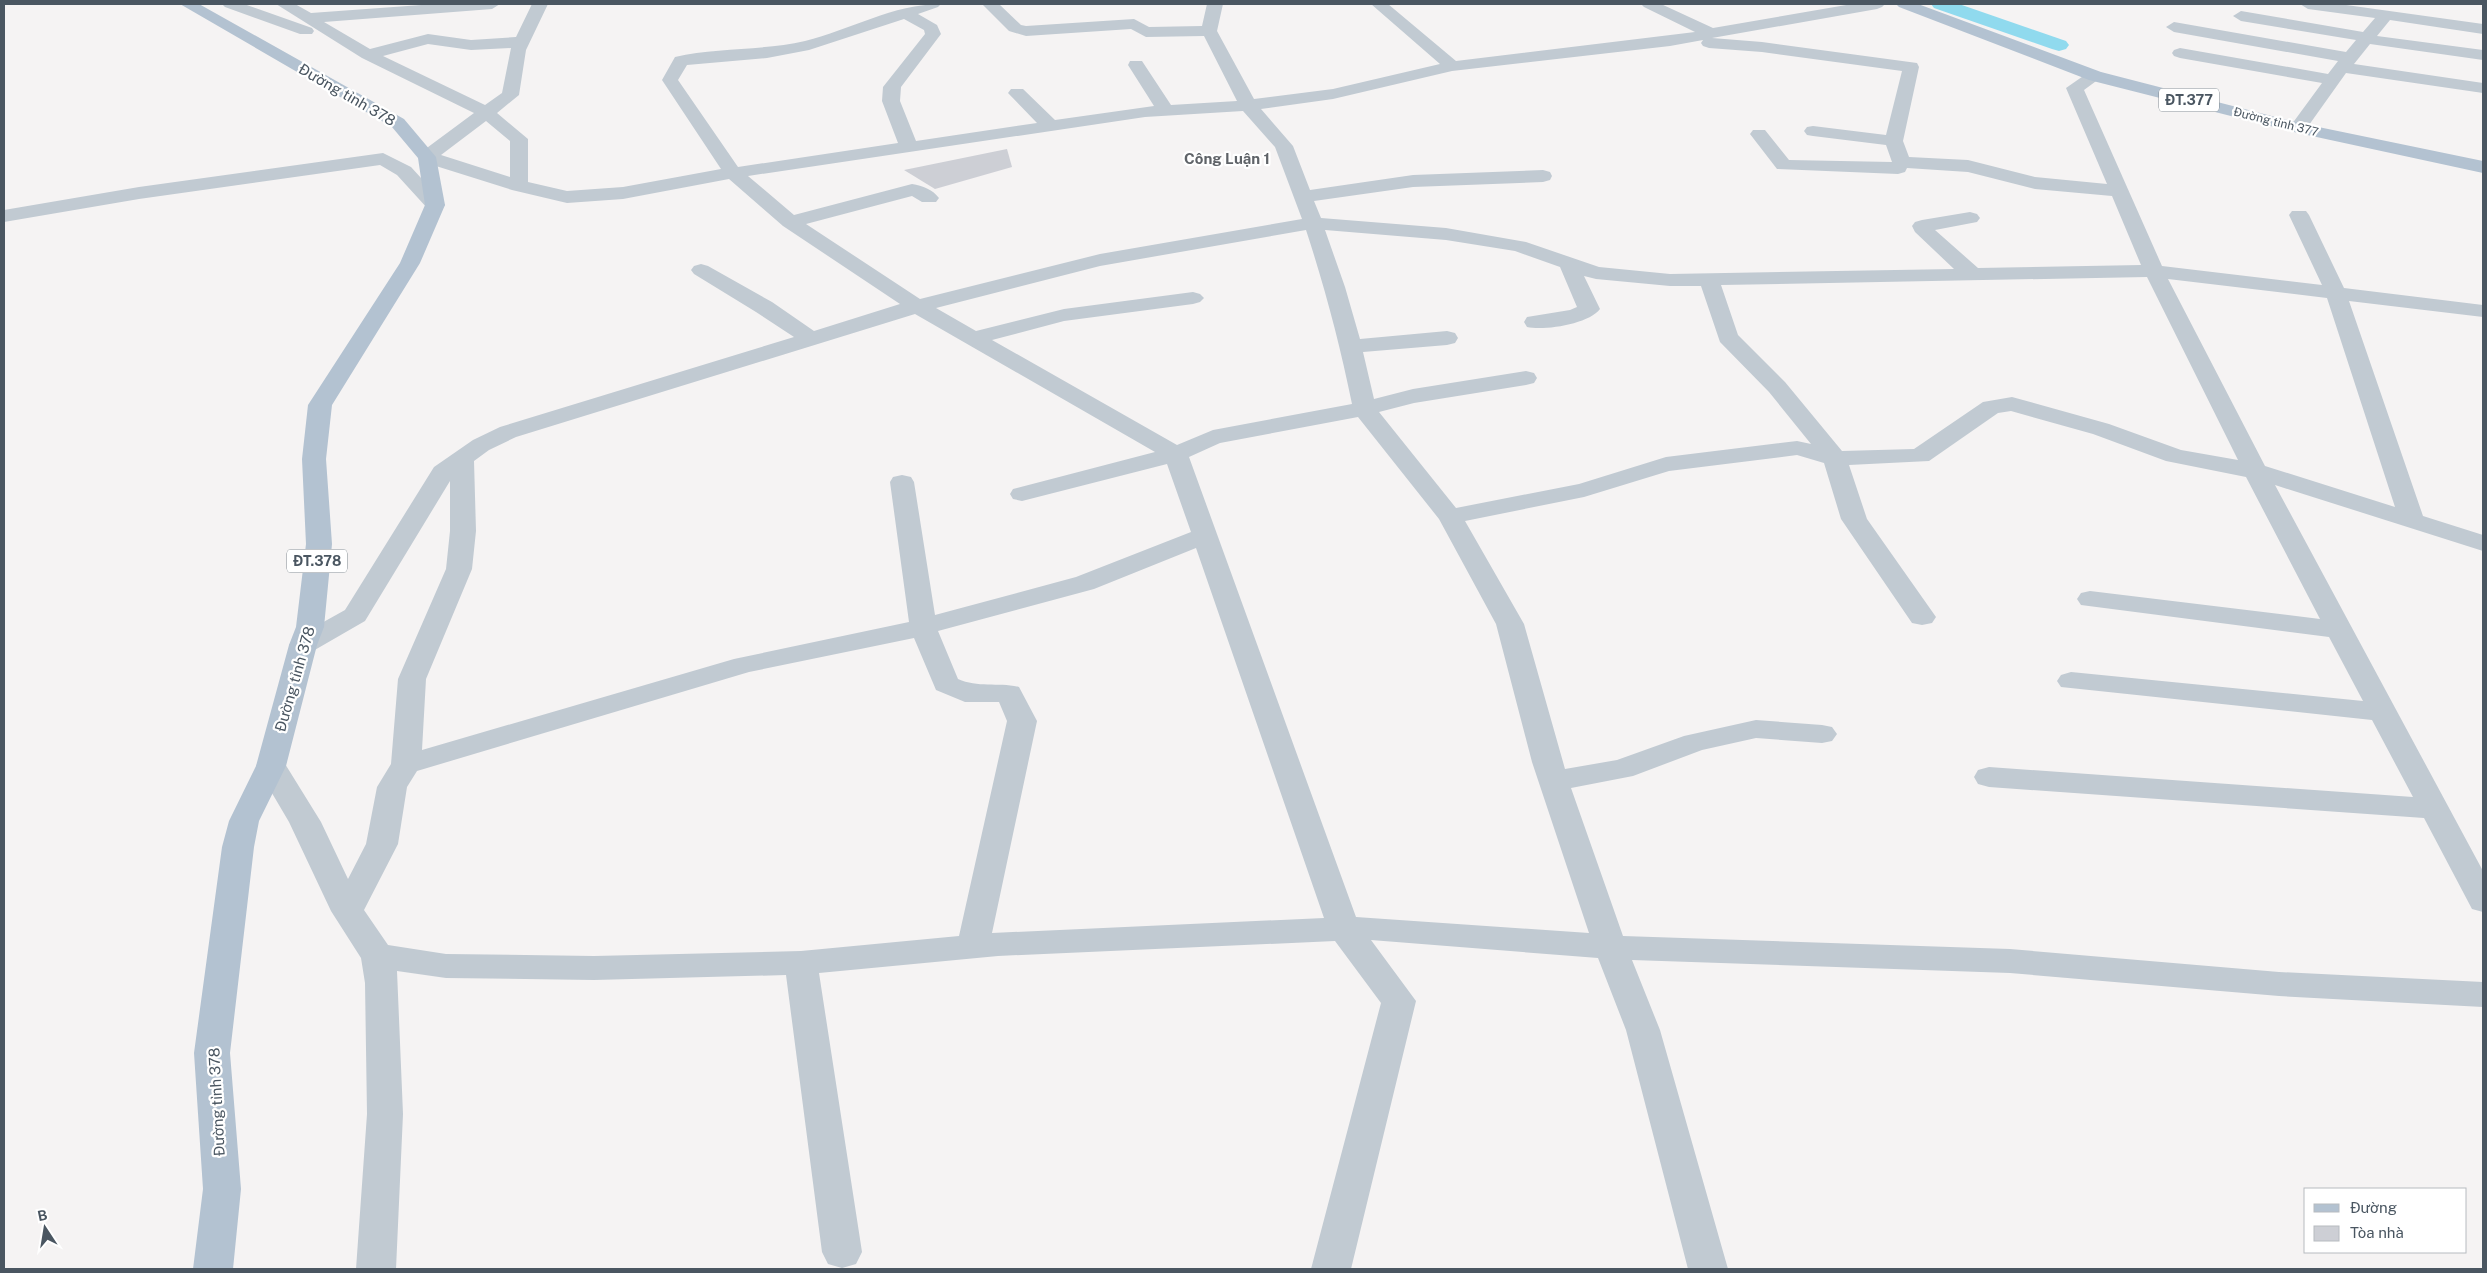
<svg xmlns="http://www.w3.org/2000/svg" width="2487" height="1273" font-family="'Public Sans',sans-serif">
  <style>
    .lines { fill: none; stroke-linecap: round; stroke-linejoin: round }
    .canal { fill: #90daee; fill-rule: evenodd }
    .building { fill: #cdcfd5 }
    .minor { fill: #c1cad2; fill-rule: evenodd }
    .major { fill: #b3c2d1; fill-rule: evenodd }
    .labels { text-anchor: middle; stroke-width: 4.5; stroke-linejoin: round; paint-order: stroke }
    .far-street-label { font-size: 12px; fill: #4a5661; stroke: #fff }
    .shield { fill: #fff; stroke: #808990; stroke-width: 1 }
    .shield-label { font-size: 14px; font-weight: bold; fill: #4a5661 }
    .street-label { font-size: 15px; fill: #4a5661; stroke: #fff }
    .far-quarter-label { font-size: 15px; font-weight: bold; fill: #5f6368; stroke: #fff }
  </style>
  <rect width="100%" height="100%" fill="#f5f3f3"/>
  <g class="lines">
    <path class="canal" d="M1931,4H1959L2066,41L2069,45L2066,49L2059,51L2052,49L1934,8Z"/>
  </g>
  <path class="building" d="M1007,149L1012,167L935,189L904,170Z"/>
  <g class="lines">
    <path class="minor" d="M222,4H244L312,28L314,31L312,34H300L225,7Z
      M276,4H295L311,13L435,4H500L492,9L324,22L370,49L428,34L471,40L516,37L532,4H548L526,50L519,95L497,113L528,139V182L567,191L623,187L721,169L662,80L675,57C716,47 762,51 805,41C850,30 893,4 941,4L938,7L918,14L937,25L941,34L901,87L900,101L916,141L1037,123L1008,93L1011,89H1023L1055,120L1154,106L1128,65L1130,61H1142L1171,105L1237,101L1204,36L1146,37L1131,29L1026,36L1009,31L982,4H999L1021,25L1026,26L1134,19L1149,27L1202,26L1207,4H1223L1217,31L1254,99L1333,89L1440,64L1371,4H1388L1456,61L1695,32L1644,7L1641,4H1661L1713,28L1852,4H1885L1882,7L1877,9L1712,38L1762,42L1917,63L1919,67L1903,141L1909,157L1968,160L2035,177L2107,184L2066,88L2089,72H2101L2103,76L2084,90L2162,266L2322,285L2289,215L2292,211H2306L2309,215L2344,288L2483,305V317L2349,301L2423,516L2483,535V551L2275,485L2483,871V912L2472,909L2424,818L1989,787L1978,784L1974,777L1978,770L1989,767L2413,797L2372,720L2061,687L2057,681L2061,675L2071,672L2363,701L2329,637L2081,605L2077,599L2081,593L2090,591L2320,619L2246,477L2166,461L2093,434L2011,411L1998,413L1929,461L1849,465L1867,519L1936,617L1932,623L1922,625L1912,623L1841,519L1824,463L1797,455L1669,471L1584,497L1465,521L1524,624L1565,769L1617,760L1684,736L1756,720L1822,725L1832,727L1837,734L1832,741L1822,743L1756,738L1702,750L1633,776L1571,788L1623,936L2010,949L2279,972L2483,982V1007L2279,996L2010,973L1632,960L1660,1030L1728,1269H1688L1626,1030L1598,958L1371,940L1416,1001L1351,1269H1311L1381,1003L1335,941L998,956L819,973L862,1252L856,1264L842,1268L828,1264L822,1252L786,975L594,980L446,978L397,971L403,1114L396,1269H356L367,1114L365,983L361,958L331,911L289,822L256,766L260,759L271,756L282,759L321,822L348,879L366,844L377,787L391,764L398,679L446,569L450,531V481L365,621L313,651L303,653L293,651L289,645L293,639L345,610L434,467L473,440L500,427L794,337L756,312L694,274L691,270L694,266L701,264L708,266L772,302L814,331L900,304L783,226L729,179L623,199L567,203L512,190L420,161L418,157L420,153L474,113L362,58ZM904,19L924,30L925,34L883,87L882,101L898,143L738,167L678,80L687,65L767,58L809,50ZM1703,40L1701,43L1703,46L1709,48L1762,52L1902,71L1886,135L1813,126L1807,127L1804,131L1807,135L1813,136L1886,145L1892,162L1789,160L1765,130H1753L1750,134L1777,169L1898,174L1905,172L1907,168L1968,172L2035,189L2112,196L2141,265L1978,268L1935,230L1977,222L1980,218L1977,214L1970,212L1922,220L1915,222L1912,226L1915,232L1954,269L1670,274L1599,267L1526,242L1446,228L1321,218L1314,201L1413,187L1543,182L1550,180L1552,176L1550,172L1543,170L1413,175L1310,190L1293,146L1261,109L1333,99L1452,71L1670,46ZM428,44L471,50L511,48L502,93L485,105L383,56ZM1243,111L1275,147L1302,219L1100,254L920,299L806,224L912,196L922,202H936L939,198C932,189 923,186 912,184L794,215L748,176L1145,117ZM486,121L510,141V177L441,155ZM1306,230C1325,288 1340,345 1352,404L1213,430L1177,445L992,340L1064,321L1193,304L1200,302L1204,298L1200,294L1193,292L1064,309L976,331L936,308L1100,266ZM1325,230L1446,240L1515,251L1560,267L1577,307L1570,310L1527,317L1524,322L1527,327C1544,331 1589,324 1600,309L1584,276L1596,279L1670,286H1701L1720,342L1769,392L1811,444L1797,441L1666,457L1579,484L1456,508L1379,412L1414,403L1526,385L1534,383L1537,378L1534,373L1526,371L1413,389L1374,399L1363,352L1447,345L1455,343L1458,338L1455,333L1447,331L1360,339L1345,287ZM2147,277L2238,460L2181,450L2109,424L2012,397L1983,402L1914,449L1842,451L1785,382L1738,335L1721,285ZM2168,279L2327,298L2395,507L2265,466ZM915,314L1155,452L1013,489L1010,494L1013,499L1022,501L1167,464L1191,532L1076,577L935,615L914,482L911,477L902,475L893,477L890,482L909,622L734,659L422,750L426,679L472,569L476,531L474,461L489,450L516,437ZM1358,417L1439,519L1496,624L1532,762L1589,933L1356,917L1189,457L1220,443ZM1196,548L1324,918L992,933L1037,721L1019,687C998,682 978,688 958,679L938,631L1094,589ZM914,638L936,690L965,702H999L1007,721L959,936L801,951L594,956L446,954L388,945L364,910L398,844L407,787L417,771L749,672Z
      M2300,4H2339L2483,24V34L2390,20L2377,36L2483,50V60L2370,44L2354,64L2483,83V93L2346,73L2304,132H2292L2289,128L2322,83L2180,58L2174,56L2172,53L2174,50L2180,48L2328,74L2338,61L2174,32L2166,27L2174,22L2346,52L2356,40L2241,21L2233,16L2241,11L2363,32L2375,18L2308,9Z
      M383,153L411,167L442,201L445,205L442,209H428L397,175L380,165L139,199L4,222V210L139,187Z"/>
    <path class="major" d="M180,4H199L404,119L436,157L445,205L420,263L332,405L326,459L332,544L324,627L317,645L286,766L259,821L254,847L230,1053L241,1189L233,1269H193L203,1189L194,1053L222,847L229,821L256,766L289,645L296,627L306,544L302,459L308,405L400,263L425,205L418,158L392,127Z
      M1896,4H1918L2101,72L2299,123L2483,161V173L2298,133L2089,80L1899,7Z"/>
  </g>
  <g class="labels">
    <g class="far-street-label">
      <text transform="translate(2276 122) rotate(14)" y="4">Đường tỉnh 377</text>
    </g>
    <g class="shield">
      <rect x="2159" y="88.5" width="60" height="23" rx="4"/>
      <rect x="287" y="549.5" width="60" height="23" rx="4"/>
    </g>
    <g class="shield-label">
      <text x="2189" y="105">ĐT.377</text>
      <text x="317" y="566">ĐT.378</text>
    </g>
    <g class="street-label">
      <text transform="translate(347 95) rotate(30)" y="5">Đường tỉnh 378</text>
      <text transform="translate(295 679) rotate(-74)" y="5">Đường tỉnh 378</text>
      <text transform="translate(217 1102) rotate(-93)" y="5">Đường tỉnh 378</text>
    </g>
    <g class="far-quarter-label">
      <text x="1227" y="164">Công Luận 1</text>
    </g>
  </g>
  <rect width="2487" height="1273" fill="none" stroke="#4a5661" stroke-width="10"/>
  <rect x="2304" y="1188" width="162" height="65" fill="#ffffff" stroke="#b7bbc0"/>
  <rect x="2314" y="1204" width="25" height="8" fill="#b3c2d1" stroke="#b7bbc0"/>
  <text x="2350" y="1213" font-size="15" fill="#4a5661">Đường</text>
  <rect x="2314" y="1226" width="25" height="15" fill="#cdcfd5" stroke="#b7bbc0"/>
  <text x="2350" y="1238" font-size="15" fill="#4a5661">Tòa nhà</text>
  <g transform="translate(45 1228) rotate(348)" stroke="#ffffff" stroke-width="4" paint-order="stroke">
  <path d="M0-4L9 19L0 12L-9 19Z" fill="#4a5661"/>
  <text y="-8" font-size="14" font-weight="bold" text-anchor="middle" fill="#4a5661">B</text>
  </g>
</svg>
